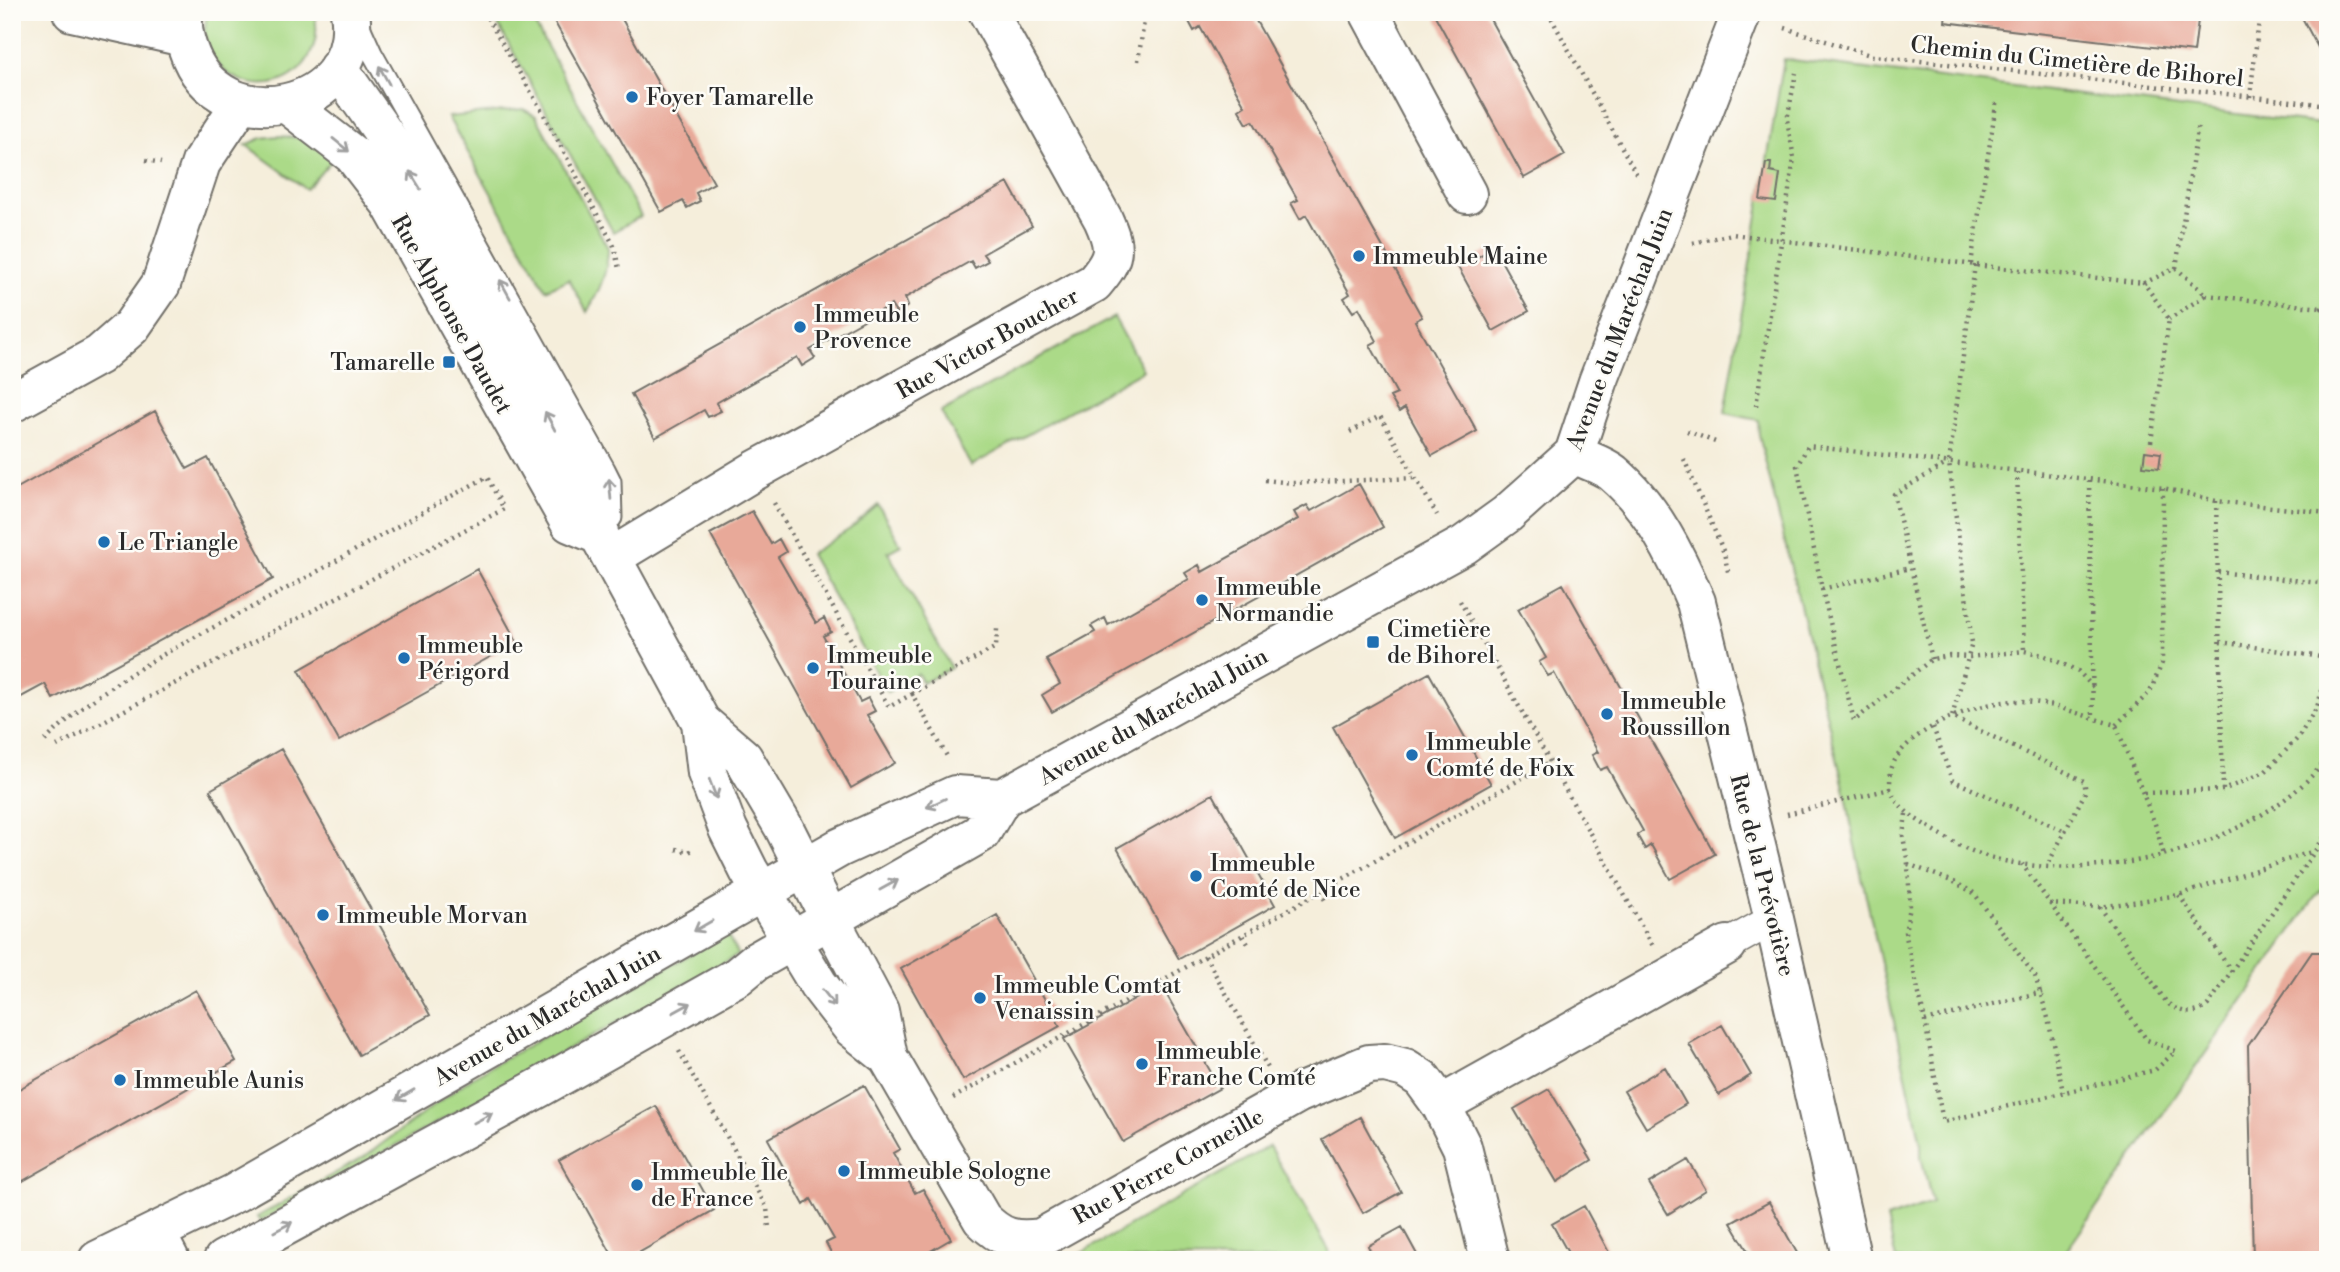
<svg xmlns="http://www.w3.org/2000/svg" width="2340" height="1272" font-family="'Libre Bodoni',serif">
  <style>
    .green { fill: #abda88; stroke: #6b825a; stroke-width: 2 }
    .building { fill: #e8a999 }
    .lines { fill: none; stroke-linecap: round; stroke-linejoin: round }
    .service-casing { stroke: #726f69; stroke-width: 23 }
    .pedestrian-casing { stroke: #726f69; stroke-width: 33 }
    .minor-casing { stroke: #726f69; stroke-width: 42 }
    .tertiary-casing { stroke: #726f69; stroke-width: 42 }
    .path { stroke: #726f69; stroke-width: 4.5; stroke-dasharray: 2 5; stroke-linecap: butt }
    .service { stroke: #fff; stroke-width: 19 }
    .pedestrian { stroke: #fff; stroke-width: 30 }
    .minor { stroke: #fff; stroke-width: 38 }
    .tertiary { stroke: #fff; stroke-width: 38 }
    .oneway { stroke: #a0a0a0 }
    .poi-dot { fill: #1f6fb2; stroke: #fdfcf7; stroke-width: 2.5 }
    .labels { text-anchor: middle; stroke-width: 5; stroke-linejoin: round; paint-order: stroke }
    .street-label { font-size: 23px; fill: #2b2b2b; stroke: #fdfcf7 }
    .poi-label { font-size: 23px; fill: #2b2b2b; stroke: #fdfcf7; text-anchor: start }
  </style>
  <rect width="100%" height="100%" fill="#fdfcf7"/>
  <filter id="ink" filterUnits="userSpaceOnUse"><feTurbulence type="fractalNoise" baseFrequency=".0143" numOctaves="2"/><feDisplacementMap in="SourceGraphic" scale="14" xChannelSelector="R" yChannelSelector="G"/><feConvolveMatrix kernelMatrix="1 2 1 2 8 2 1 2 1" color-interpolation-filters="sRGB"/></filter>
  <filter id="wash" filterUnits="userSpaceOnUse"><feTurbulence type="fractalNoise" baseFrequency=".00686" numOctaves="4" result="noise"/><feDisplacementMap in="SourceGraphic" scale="28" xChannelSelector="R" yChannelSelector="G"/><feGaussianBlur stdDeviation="1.57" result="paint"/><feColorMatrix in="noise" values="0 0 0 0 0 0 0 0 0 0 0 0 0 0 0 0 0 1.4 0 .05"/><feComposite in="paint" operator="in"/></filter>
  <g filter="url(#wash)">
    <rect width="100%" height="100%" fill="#f5eedb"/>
    <path class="green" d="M208,12H314C318,27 317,41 310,55C278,114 187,76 208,12Z
      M491,12H528L641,216L613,232Z
      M1784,59L2328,125V879L2060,1260H1896L1887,1219L1932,1203L1921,1156V1143L1854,842L1847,800L1759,435L1758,420L1725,413Z
      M523,109L536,116L608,248C608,272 599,292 587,312L569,279L546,290L448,117Z
      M278,136L302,138L335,157L306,189L246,145L262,138Z
      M1114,317L1143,370L971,466L941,412Z
      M878,505L901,545L888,552L951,668L923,683L918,674L887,692L810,554L850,529Z
      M727,934L738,955L260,1221L257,1217L364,1157L474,1076Z
      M1269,1146L1329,1250L1330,1260L1071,1259Z"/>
    <g id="blocks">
      <path class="building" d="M549,12H618L714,183L696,193L700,201L687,208L683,201L661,212Z
        M1193,12H1251L1422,317L1415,321L1477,431L1432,456L1405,408L1399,412L1390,397L1397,394L1370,345L1377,341L1359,308L1353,312L1344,298L1350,294L1306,215L1300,219L1291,203L1298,200L1253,121L1247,124L1239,110L1245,106L1200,27L1194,31L1186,16Z
        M1433,12H1486L1565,155L1524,178Z
        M1946,12H2199L2194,52L1945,22Z
        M2299,12H2328V66Z
        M1766,163H1771L1770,172L1780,174L1776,202L1760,200Z
        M1008,183L1032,226L983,254L988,261L975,268L971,261L905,298L908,306L896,313L891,305L810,350L815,358L802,366L797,357L716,403L721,411L708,417L704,410L655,438L631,394Z
        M1494,248L1529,311L1493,331L1458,267Z
        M155,411L187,469L208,458L273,579L53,699L45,684L12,702V491Z
        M2145,451L2161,453L2159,468L2143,466Z
        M1359,484L1383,527L1052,712L1042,695L1060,684L1046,659L1095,632L1091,626L1105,618L1108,625L1189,579L1185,573L1199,565L1202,572L1298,519L1294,512L1307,505L1311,511Z
        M752,511L771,544L779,539L786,552L778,557L816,623L824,618L831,632L823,636L860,702L868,698L875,711L867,715L895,763L851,788L710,534Z
        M477,569L517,642L339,741L299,670Z
        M1563,584L1715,854L1670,879L1651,845L1645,849L1637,835L1643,831L1607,767L1600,770L1592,755L1598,752L1554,673L1548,676L1539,662L1546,658L1518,609Z
        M1429,673L1491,784L1395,838L1333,727Z
        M281,749L430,1015L359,1055L210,790Z
        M1213,794L1275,905L1179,959L1117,848Z
        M997,915L1060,1026L963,1080L901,969Z
        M2312,952H2328V1260H2253L2248,1046Z
        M1161,985L1220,1088L1123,1142L1064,1039Z
        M196,990L236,1061L12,1187V1093Z
        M1722,1025L1751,1075L1719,1095L1689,1044Z
        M1665,1067L1686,1104L1646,1128L1624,1091Z
        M864,1085L900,1149L893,1153L915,1193L923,1189L951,1239L915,1260H835L826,1243L834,1239L811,1199L804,1205L768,1139Z
        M1549,1089L1592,1160L1557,1182L1514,1109Z
        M656,1106L714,1210L626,1260H615L559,1160Z
        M1360,1117L1401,1192L1363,1213L1322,1139Z
        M1688,1160L1706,1190L1668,1214L1649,1183Z
        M1769,1202L1788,1237L1801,1260H1753L1731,1223Z
        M1584,1206L1611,1256L1604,1260H1572L1552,1224Z
        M1402,1227L1420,1260H1375L1368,1246Z"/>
    </g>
  </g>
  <g filter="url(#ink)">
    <use href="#blocks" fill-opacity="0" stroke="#726f69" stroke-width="2"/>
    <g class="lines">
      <g class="service-casing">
        <path id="service" d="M358,22L372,53L605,469L611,481L612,518"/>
      </g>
      <g class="pedestrian-casing">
        <path id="pedestrian" d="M1727,945L1774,919"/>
      </g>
      <g class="minor-casing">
        <path id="minor" d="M1369,12L1467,194
          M12,403L99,355L131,327L161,284L201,163L241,103
          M612,557L756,470L1094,283C1115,258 1117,250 1103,219L988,12
          M830,919L879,1011L888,1057L982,1219C1001,1238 1014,1242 1041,1238L1299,1093L1369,1064L1385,1063L1405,1068L1422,1079L1441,1105L1462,1147L1490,1260
          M792,941L818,984L852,1028L888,1057
          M1441,1105L1727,945
          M156,1233L170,1260"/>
      </g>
      <g class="tertiary-casing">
        <path id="tertiary" d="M72,12L184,37
          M184,12C181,25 184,37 188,49C219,143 366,111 350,12
          M338,68L399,155L461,256L597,506L599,535L701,722L743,758L783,826L830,919
          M287,104L353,155L390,203L570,523L599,535
          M1574,454C1586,460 1603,465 1613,473C1652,506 1677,557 1696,602L1774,919L1852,1260
          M701,722L707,773L728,829L749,871L792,941
          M98,1260L235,1193L839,848L955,795L1002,798
          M223,1260L539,1088L738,976L755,962L981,833L1002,798L1464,545L1507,514L1574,454L1598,382L1742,12"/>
      </g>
      <path class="path" d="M484,12L543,113L614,246L619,269
        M1548,12L1638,177
        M1785,28L1873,56L2328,105
        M1138,61L1144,22L1139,12
        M2250,97L2260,12
        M146,160L161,163
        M1693,243L1732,234L1975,265L2144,283
        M1971,264L1997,98
        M1975,265L1949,463L1972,643L1952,717L2084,781L2086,791L2047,866
        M2176,268L2198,124
        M2206,295L2322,308
        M2328,304L2322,308L2328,314
        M1756,406L1794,158L1787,120L1796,73
        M1687,431L1718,443
        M1350,432L1380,416L1437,515
        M2151,442L2169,319L2144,283L2176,268L2206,295L2169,319
        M1684,459L1724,553L1729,576
        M2017,472L2024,651
        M1265,480L1292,483L1416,478
        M2089,481L2093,719
        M2216,501L2223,790
        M774,503L889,707L912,694L948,758
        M2218,572L2328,584
        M1822,589L1910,568
        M1460,601L1653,946
        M2220,642L2328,658
        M1932,659L1894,494L1948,463
        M2093,687L2078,671L2043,655L2024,651L1970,657L1950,656L1932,659L1854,721L1822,589L1797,466L1808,446L2163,488L2216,501L2328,513
        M912,694L996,647L997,629
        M2116,725L2150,692L2162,663L2163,488
        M1933,727L1952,780L2065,831
        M45,741C108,677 195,638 273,596C345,557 415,515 487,477L504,509L57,746
        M1890,789C1890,782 1890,774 1892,767C1904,729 1985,699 2021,701C2053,702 2085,717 2116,725L2155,824L2164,855
        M2144,793L2223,790L2265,772L2298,738L2317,707L2328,672
        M1787,814L1890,789C1900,812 1919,821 1940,834C1947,838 1955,844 1963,847C2069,897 2258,851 2328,757
        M1906,814L1903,836L1908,864L1910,907L1905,932L1925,1021L1943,1122L2155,1070L2176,1051L2147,1040L2022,864
        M676,849L689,852L695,848
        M1908,864L1954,882L1974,893L2035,976L2048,1018L2063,1092
        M1320,892L1325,900
        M2179,895L2232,972
        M2049,904L2100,907L2179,895L2314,851
        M2100,907L2167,1003C2181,1013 2194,1017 2208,1005L2328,832
        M1243,936L1248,944
        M1205,956L1268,1068
        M1925,1021L2042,992
        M679,1051L767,1208L769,1228
        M953,1098L1551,762"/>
      <use href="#service" class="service"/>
      <use href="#pedestrian" class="pedestrian"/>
      <use href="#minor" class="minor"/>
      <use href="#tertiary" class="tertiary"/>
    </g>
    <defs><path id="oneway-shaft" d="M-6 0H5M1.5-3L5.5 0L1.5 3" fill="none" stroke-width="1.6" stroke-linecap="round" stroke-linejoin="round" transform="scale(1.75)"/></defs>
    <g class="oneway">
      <use href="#oneway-shaft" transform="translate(384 75) rotate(-119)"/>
      <use href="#oneway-shaft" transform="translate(341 145) rotate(39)"/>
      <use href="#oneway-shaft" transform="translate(415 180) rotate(-122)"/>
      <use href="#oneway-shaft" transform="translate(505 289) rotate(-119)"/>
      <use href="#oneway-shaft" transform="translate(550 421) rotate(-118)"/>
      <use href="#oneway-shaft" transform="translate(610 489) rotate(-95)"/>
      <use href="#oneway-shaft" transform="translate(713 789) rotate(69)"/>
      <use href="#oneway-shaft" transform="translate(936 803) rotate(155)"/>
      <use href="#oneway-shaft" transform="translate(889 885) rotate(-29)"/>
      <use href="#oneway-shaft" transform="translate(703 926) rotate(150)"/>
      <use href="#oneway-shaft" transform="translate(829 998) rotate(52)"/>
      <use href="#oneway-shaft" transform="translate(682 1008) rotate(-29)"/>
      <use href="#oneway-shaft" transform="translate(405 1095) rotate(150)"/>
      <use href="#oneway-shaft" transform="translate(483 1118) rotate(-28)"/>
      <use href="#oneway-shaft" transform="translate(283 1227) rotate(-28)"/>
    </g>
  </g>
  <g class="poi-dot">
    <circle cx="632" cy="97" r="7"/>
    <circle cx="1359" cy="256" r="7"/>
    <circle cx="800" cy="327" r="7"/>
    <rect x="442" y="355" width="14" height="14" rx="3.5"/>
    <circle cx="104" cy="542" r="7"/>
    <circle cx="1202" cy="600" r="7"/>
    <rect x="1366" y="635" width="14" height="14" rx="3.5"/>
    <circle cx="404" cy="658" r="7"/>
    <circle cx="813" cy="668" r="7"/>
    <circle cx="1607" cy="714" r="7"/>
    <circle cx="1412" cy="755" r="7"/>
    <circle cx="1196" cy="876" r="7"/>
    <circle cx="323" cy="915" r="7"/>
    <circle cx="980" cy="998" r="7"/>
    <circle cx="1142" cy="1064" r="7"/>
    <circle cx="120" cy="1080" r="7"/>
    <circle cx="844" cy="1171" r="7"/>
    <circle cx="637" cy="1185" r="7"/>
  </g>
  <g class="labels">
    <g class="street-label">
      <text transform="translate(2077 61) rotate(6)" y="8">Chemin du Cimetière de Bihorel</text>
      <text transform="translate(452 314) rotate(61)" y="8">Rue Alphonse Daudet</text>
      <text transform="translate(1619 329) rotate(-69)" y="8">Avenue du Maréchal Juin</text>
      <text transform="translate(987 343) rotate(-29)" y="8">Rue Victor Boucher</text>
      <text transform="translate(1153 716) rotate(-29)" y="8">Avenue du Maréchal Juin</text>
      <text transform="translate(1763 875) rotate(76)" y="8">Rue de la Prévotière</text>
      <text transform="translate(547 1015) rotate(-30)" y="8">Avenue du Maréchal Juin</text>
      <text transform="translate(1168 1166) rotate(-29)" y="8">Rue Pierre Corneille</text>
    </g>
    <g class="poi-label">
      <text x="646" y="105">Foyer Tamarelle</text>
      <text x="1373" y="264">Immeuble Maine</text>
      <text x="814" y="322">Immeuble<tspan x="814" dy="26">Provence</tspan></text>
      <text x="435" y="370" text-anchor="end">Tamarelle</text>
      <text x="118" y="550">Le Triangle</text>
      <text x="1216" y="595">Immeuble<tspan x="1216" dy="26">Normandie</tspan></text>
      <text x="1387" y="637">Cimetière<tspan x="1387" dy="26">de Bihorel</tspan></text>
      <text x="418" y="653">Immeuble<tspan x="418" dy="26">Périgord</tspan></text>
      <text x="827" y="663">Immeuble<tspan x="827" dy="26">Touraine</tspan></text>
      <text x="1621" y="709">Immeuble<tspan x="1621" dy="26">Roussillon</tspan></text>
      <text x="1426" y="750">Immeuble<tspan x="1426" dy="26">Comté de Foix</tspan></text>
      <text x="1210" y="871">Immeuble<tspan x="1210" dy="26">Comté de Nice</tspan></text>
      <text x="337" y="923">Immeuble Morvan</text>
      <text x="994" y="993">Immeuble Comtat<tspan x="994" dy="26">Venaissin</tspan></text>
      <text x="1156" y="1059">Immeuble<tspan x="1156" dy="26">Franche Comté</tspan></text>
      <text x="134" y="1088">Immeuble Aunis</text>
      <text x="858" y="1179">Immeuble Sologne</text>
      <text x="651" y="1180">Immeuble Île<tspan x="651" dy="26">de France</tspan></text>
    </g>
  </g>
  <rect width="2340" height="1272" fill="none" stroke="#fdfcf7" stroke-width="42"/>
</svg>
